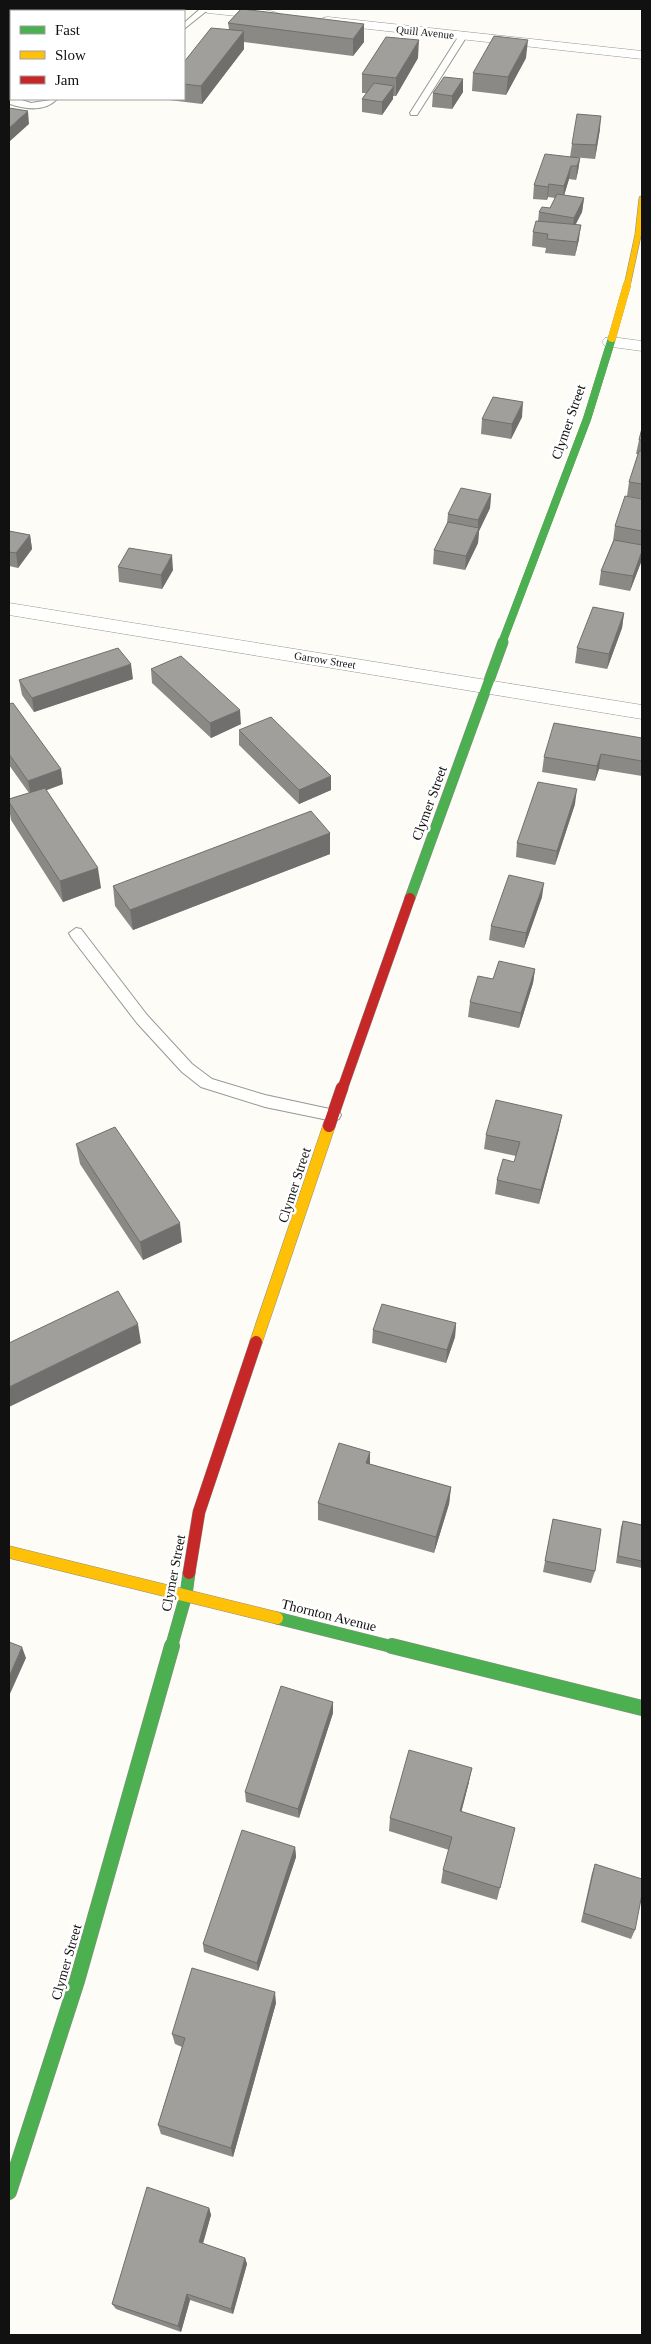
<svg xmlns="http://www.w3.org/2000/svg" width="651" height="2344" font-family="'Times New Roman',serif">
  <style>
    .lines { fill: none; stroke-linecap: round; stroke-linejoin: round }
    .lane-casing { stroke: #979795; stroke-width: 2 }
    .street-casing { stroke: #979795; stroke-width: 1 }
    .fast-far3-casing { stroke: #8e8d8b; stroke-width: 8 }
    .fast-far2-casing { stroke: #8e8d8b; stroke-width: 11 }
    .fast-far1-casing { stroke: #8e8d8b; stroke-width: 13 }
    .fast-casing { stroke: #8e8d8b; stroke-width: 16 }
    .slow-far2-casing { stroke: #8e8d8b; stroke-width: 7 }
    .slow-far1-casing { stroke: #8e8d8b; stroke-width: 8 }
    .slow-casing { stroke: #8e8d8b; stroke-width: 13 }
    .jam-far1-casing { stroke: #8e8d8b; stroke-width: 11 }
    .jam-casing { stroke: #8e8d8b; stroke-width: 13 }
    .lane { fill: #fffffe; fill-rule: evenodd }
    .street { fill: #fffffe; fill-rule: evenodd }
    .fast-far3 { stroke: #4caf50; stroke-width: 8 }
    .fast-far2 { stroke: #4caf50; stroke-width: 10 }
    .fast-far1 { stroke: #4caf50; stroke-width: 12 }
    .fast { stroke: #4caf50; stroke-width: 15 }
    .slow-far2 { stroke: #ffc107; stroke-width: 6 }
    .slow-far1 { stroke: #ffc107; stroke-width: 8 }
    .slow { stroke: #ffc107; stroke-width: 12 }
    .jam-far1 { stroke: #c62828; stroke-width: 10 }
    .jam { stroke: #c62828; stroke-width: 12 }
    .wall { fill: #8a8986 }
    .shaded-wall { fill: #716f6d }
    .building { fill: #a19f9c; stroke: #716f6d }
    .labels { text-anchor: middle; stroke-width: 5; stroke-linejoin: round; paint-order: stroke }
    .far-street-label { font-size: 11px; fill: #111; stroke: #fff }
    .street-label { font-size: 14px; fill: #111; stroke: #fff }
  </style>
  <rect width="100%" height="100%" fill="#fdfcf7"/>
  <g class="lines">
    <g class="lane-casing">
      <path id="lane" d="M200,9H209L184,29V23Z
        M460,34L467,36L417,115H411L410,113Z
        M9,96L31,103L57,99C45,112 25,109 10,104Z
        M76,928L81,929L147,1015L192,1064L212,1079L265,1095L339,1111L341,1115L339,1119L333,1121L265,1107L201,1087L182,1072L137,1023L71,937L69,933Z"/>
    </g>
    <g class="street-casing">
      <path id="street" d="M124,9H138L136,11H122Z
        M201,9C215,8 274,6 282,16L275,20L208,13Z
        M328,17L642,51V59L323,24L321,21L323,18Z
        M611,337L642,341V351L605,346L602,342L605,338Z
        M9,603L642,705V719L9,615Z"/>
    </g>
    <g class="fast-far3-casing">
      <path id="fast-far3" d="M502,643L587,419L612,338"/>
    </g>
    <g class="fast-far2-casing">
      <path id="fast-far2" d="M410,898L503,642"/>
    </g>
    <g class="fast-far1-casing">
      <path id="fast-far1" d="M277,1618L397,1648
        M171,1648L186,1595L189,1573"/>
    </g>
    <g class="fast-casing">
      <path id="fast" d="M392,1646L642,1708
        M9,2192L77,1981L172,1646"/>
    </g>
    <g class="slow-far2-casing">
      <path id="slow-far2" d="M627,286L638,235L642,199"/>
    </g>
    <g class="slow-far1-casing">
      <path id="slow-far1" d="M612,338L627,285"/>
    </g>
    <g class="slow-casing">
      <path id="slow" d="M256,1342L329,1126
        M9,1552L277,1618"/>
    </g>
    <g class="jam-far1-casing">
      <path id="jam-far1" d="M342,1090L410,898"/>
    </g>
    <g class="jam-casing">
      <path id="jam" d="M329,1126L342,1088
        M189,1573L199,1512L256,1342"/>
    </g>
    <use href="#lane" class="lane"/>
    <use href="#street" class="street"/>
    <use href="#fast-far3" class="fast-far3"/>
    <use href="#fast-far2" class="fast-far2"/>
    <use href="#fast-far1" class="fast-far1"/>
    <use href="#fast" class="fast"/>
    <use href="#slow-far2" class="slow-far2"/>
    <use href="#slow-far1" class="slow-far1"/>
    <use href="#slow" class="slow"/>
    <use href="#jam-far1" class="jam-far1"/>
    <use href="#jam" class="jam"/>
  </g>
  <path class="wall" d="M50,9H84L81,11H50Z
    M241,9L364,42L353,56L244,42V49L202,104L169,100V99H184V62L229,29L228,23Z
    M11,34V57L9,56V36Z
    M418,58L396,96H393V99L382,115L362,112V99L366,93H362V74Z
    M526,58L506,95L472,91L473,73Z
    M463,79V92L452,109L432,107L433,93Z
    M600,129L595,159L572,157L580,158L578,171L576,180L569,179L564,195L584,198L582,212L576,224L579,239L575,256L545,253L546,248L532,246L533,232L538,221L539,212L550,208L555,198L548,197L547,200L533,199L534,185L570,157L572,144Z
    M522,417L511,439L481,434L482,419Z
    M642,428V499L627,496L629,482L638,454H636L639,440Z
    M491,494L490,508L479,531L478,543L465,570L433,564L434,550L447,523L448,514Z
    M642,499V559L630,591L599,585L601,571L613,541L615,526Z
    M9,531L30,535L32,549L18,568L9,566Z
    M118,567L173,570L162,589L119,582Z
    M624,613L622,628L607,669L575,663L577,648Z
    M151,669L241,724L211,738L152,683Z
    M133,679L34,712L22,695L19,680Z
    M9,704L61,769L63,784L46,790L101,888L63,902L11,820L9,808V799L29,793L9,765Z
    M239,730L331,790L299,804L239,745Z
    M642,738V776L599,769L595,781L542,772L544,757Z
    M575,804L555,865L516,857L517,843Z
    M330,833V854L133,930L115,906L113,886Z
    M542,897L524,948L489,940L491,926Z
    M535,969L533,983L519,1028L468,1017L470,1002L493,979Z
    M559,1129L539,1204L495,1194L497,1180L514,1162L516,1156L484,1149L486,1135Z
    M76,1144L182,1242L143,1260L80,1164Z
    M456,1323L455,1337L446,1363L372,1343L373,1330Z
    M370,1452V1464L451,1487L449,1504L434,1553L318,1520V1503Z
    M553,1519L595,1571L591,1583L543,1572Z
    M623,1521L642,1525V1568L616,1563L621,1527Z
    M333,1702V1713L299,1818L246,1802L245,1792Z
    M469,1782L461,1812L515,1828L497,1900L441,1883L443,1870L449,1850L389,1831L390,1818Z
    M295,1847L296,1857L258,1971L204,1952L203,1944Z
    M595,1864L635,1930L631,1939L581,1922L592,1873Z
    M276,2003L233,2157L161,2134L158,2125L182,2047L175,2044L172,2034Z
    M209,2208L211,2215L203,2244L245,2258L247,2264L233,2314L190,2300L181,2332L116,2309L112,2304Z"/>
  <path class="shaded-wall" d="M12,9H38L33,11H11V23L9,24V11Z
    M74,9H84L81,11H74Z
    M364,24V42L353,56V39Z
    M244,31V49L202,104L201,86Z
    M419,40L418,58L396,96V78Z
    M528,40L526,58L506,95L508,77Z
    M463,79V92L452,109V96Z
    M394,86L393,99L382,115V102Z
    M28,111L29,124L9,142V128Z
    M601,116L600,129L595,159L596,145Z
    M580,158L578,171L576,180L577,166Z
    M571,166L569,179L563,199L564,186Z
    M549,184L548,197L547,200L548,187Z
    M584,198L582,212L572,231L574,218Z
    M581,225L579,239L575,256L577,242Z
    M523,402L522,417L511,439L512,424Z
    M491,494L490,508L479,531L478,543L465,570L466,556L478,532V520Z
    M30,535L32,549L18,568L16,553Z
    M642,551V560L630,591L633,576Z
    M172,555L173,570L162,589L161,575Z
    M624,613L622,628L607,669L609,654Z
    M131,664L133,679L34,712L32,698Z
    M240,710L241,724L211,738L210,723Z
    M601,754L599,769L595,781L597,766Z
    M61,769L63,784L31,796L28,781Z
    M331,776V790L299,804V790Z
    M577,789L575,804L555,865L557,851Z
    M330,833V854L133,930L130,910Z
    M98,868L101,888L63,902L60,881Z
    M544,883L542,897L524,948L526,933Z
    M535,969L533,983L519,1028L521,1013Z
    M562,1115L559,1129L539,1204L541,1190Z
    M180,1223L182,1242L143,1260L140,1242Z
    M456,1323L455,1337L446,1363L447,1350Z
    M138,1324L141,1343L9,1407V1387Z
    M370,1452V1469L366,1463Z
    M451,1487L449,1504L434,1553L436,1537Z
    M22,1647L26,1658L9,1696V1677Z
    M333,1702V1713L299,1818L298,1809Z
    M472,1768L469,1782L458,1825L460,1811Z
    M295,1847L296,1857L258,1971L257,1963Z
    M275,1992L276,2003L233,2157L231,2148Z
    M209,2208L211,2215L201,2249L199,2242Z
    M245,2258L247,2264L233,2314L231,2309Z
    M187,2294L190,2300L181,2332L178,2326Z"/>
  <path class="building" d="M241,9H242L364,24L353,39L228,23Z
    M211,28L244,31L201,86L184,84V62Z
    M11,34V44H9V36Z
    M494,36L528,40L508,77L473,73Z
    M386,37L419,40L396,78L362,74Z
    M444,77L463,79L452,96L433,93Z
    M374,83L394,86L382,102L362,99Z
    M9,108L28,111L9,128Z
    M577,114L601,116L596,145L572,144Z
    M545,154L580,158L577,166H571L564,186L549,184L548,187L534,185Z
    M557,194L584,198L574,218L539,212L542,207L550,208Z
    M536,221L581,225L577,242L547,239L548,234L533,232Z
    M493,397L523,402L512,424L482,419Z
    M642,428V440H639Z
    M639,451H642V484L629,482Z
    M461,488L491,494L478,520L448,514Z
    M625,496L642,499V531L615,526Z
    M448,522L479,528L466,556L434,550Z
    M9,531L30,535L16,553L9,552Z
    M614,540L642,545V551L633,576L601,571Z
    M129,548L172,555L161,575L118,567Z
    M593,607L624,613L609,654L577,648Z
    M118,648L131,664L32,698L19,680Z
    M181,656L240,710L210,723L151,669Z
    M13,703L61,769L28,781L9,754V704Z
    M271,717L331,776L299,790L239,730Z
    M554,723L642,738V761L601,754L597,766L544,757Z
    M538,782L577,789L557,851L517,843Z
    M45,788L98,868L60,881L9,802V799Z
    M311,811L330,833L130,910L113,886Z
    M509,875L544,883L526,933L491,926Z
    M499,961L535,969L521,1013L470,1002L478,976L493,979Z
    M496,1100L562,1115L541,1190L497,1180L503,1159L514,1162L520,1142L486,1135Z
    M115,1127L180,1223L140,1242L76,1144Z
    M118,1291L138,1324L9,1387V1343Z
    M382,1304L456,1323L447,1350L373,1330Z
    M339,1443L370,1452L366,1463L451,1487L436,1537L318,1503Z
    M553,1519L601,1529L595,1571L545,1561Z
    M623,1521L642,1525V1561L618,1556Z
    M9,1642L22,1647L9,1677Z
    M281,1686L333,1702L298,1809L245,1792Z
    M409,1750L472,1768L460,1811L515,1828L500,1888L443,1870L452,1837L390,1818Z
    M242,1830L295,1847L257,1963L203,1944Z
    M595,1864L642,1879V1894L635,1930L584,1913Z
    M192,1968L275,1992L231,2148L158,2125L185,2038L172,2034Z
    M147,2187L209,2208L199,2242L245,2258L231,2309L187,2294L178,2326L112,2304Z"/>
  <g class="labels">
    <g class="far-street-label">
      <text transform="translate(425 32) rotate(6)" y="4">Quill Avenue</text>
      <text transform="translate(325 660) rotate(9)" y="4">Garrow Street</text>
    </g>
    <g class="street-label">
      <text transform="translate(568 422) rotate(-71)" y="5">Clymer Street</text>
      <text transform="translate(429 803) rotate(-70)" y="5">Clymer Street</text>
      <text transform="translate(294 1185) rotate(-72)" y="5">Clymer Street</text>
      <text transform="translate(173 1573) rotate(-79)" y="5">Clymer Street</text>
      <text transform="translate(329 1615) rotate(14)" y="5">Thornton Avenue</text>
      <text transform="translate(66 1962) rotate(-74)" y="5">Clymer Street</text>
    </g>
  </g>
  <rect width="651" height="2344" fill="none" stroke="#111111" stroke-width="20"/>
  <rect x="10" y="10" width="175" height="90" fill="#ffffff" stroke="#a0a0a0"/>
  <rect x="20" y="26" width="25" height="8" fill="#4caf50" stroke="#a0a0a0"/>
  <text x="55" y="35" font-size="15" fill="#111111">Fast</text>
  <rect x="20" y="51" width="25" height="8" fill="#ffc107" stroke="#a0a0a0"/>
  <text x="55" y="60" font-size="15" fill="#111111">Slow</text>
  <rect x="20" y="76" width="25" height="8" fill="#c62828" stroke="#a0a0a0"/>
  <text x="55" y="85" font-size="15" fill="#111111">Jam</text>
</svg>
